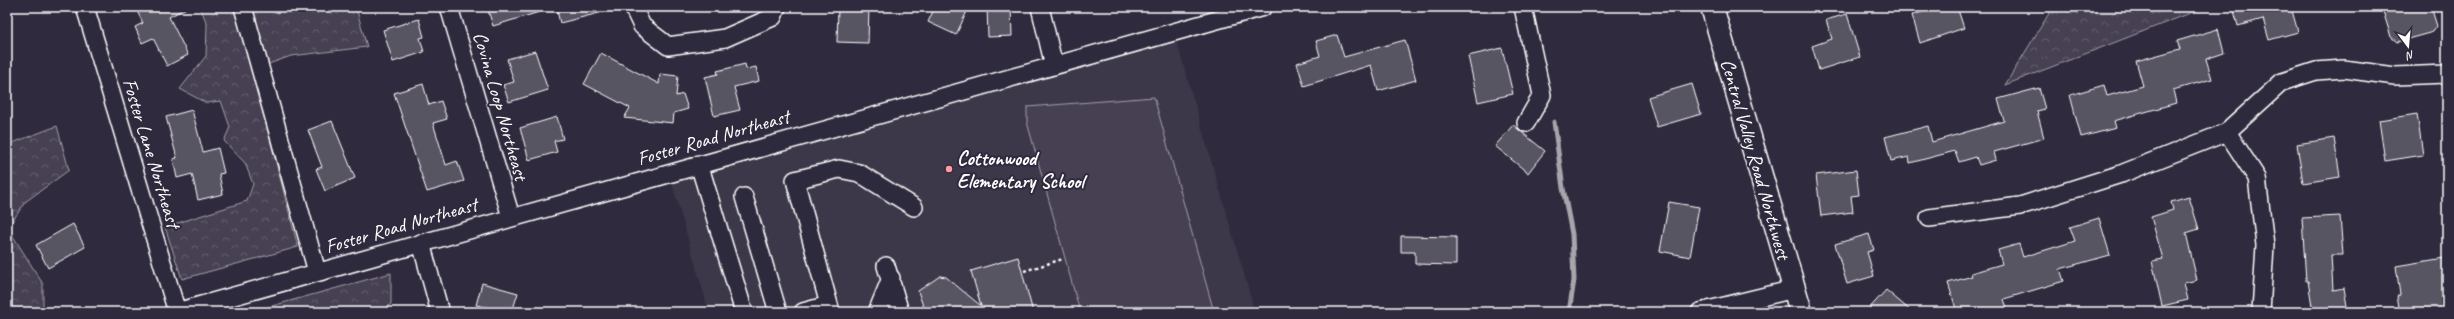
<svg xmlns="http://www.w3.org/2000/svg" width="2454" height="319" font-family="Caveat,sans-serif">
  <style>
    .built { fill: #3c3749 }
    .green { fill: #464152; stroke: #a2a0a8 }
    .forest { fill: url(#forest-crowns); stroke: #a2a0a8 }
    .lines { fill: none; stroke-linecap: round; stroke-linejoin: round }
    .stream { stroke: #a7a6ad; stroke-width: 5 }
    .building { fill: #595564; stroke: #fff }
    .minor-casing { stroke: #fff; stroke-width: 20 }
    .major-casing { stroke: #fff; stroke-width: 25 }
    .path { stroke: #fff; stroke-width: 2.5; stroke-dasharray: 3 3; stroke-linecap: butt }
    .minor { stroke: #2f2a3d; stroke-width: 17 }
    .major { stroke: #2f2a3d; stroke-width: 22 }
    .poi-dot { fill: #ff9aa2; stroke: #2f2a3d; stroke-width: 1.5 }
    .labels { text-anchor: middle; stroke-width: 4; stroke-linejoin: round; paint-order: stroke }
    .street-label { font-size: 20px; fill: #fff; stroke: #2f2a3d }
    .poi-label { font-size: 20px; font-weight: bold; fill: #fff; stroke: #2f2a3d; text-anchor: start }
  </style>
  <defs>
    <pattern id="forest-crowns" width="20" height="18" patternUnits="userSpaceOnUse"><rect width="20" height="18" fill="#464152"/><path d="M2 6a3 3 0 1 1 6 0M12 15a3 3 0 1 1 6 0" fill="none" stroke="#625e6c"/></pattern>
  </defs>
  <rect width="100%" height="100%" fill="#2f2a3d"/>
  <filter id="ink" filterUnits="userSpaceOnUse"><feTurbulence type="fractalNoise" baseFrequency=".025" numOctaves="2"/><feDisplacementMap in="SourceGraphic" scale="8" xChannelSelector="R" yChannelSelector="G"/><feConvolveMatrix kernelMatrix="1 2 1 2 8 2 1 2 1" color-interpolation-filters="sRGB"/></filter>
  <g filter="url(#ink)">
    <path class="built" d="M1174,32L1255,312H709L669,173Z"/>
    <path class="green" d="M1154,97L1214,312H1080L1027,122V107Z"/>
    <path class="forest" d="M200,7H356L367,47L291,56L252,70L298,247L182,279L165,227L247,201L253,184L245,163L224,141L230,127L221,101L206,103L180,89L206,56L207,24Z
      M2053,7H2206L2005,85Z
      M57,126L69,170L25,202L8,228L43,284V312H7V145Z
      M391,273V304L381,312H250Z"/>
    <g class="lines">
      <path class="stream" d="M1554,122L1563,188L1572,234L1574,280L1569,312"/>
    </g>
    <path class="building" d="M135,7H188L169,17L188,55L167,66L153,38L142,43L135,27L143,23Z
      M487,7H545L546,10L493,26Z
      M556,7H603V12L560,23Z
      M838,7H869L868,43L837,42Z
      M935,7H969L956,35L928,22Z
      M987,7H1011L1012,36L988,37Z
      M1940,7H1957L1964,28L1920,43L1912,15Z
      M2233,7H2291L2298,32L2269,40L2263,19L2238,26Z
      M2397,7H2431L2437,26L2433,32L2397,42L2391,37L2383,11Z
      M1847,14L1860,57L1819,70L1812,46L1832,39L1826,20Z
      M419,19L424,37L420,38L424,52L393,62L383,30Z
      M2218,29L2224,53L2206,59L2212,79L2173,90L2176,103L2114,121L2116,128L2081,137L2070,95L2104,85L2107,96L2143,86L2136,61L2180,49L2177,41Z
      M1337,35L1344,57L1405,40L1416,80L1378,91L1371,65L1304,86L1297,63L1320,56L1316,41Z
      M1502,48L1513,94L1478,102L1468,56Z
      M535,51L548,90L509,102L503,85L514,82L507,59Z
      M601,53L659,84L660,74L678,76L676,96L683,94L688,109L674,113L673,123L624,118L630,108L584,84Z
      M745,64L746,69L756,67L759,81L734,87L740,110L714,116L705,77L718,74L717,71Z
      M423,84L429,105L441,101L447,119L433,123L446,165L457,161L464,181L427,192L394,93Z
      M1692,84L1701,114L1657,127L1648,97Z
      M2039,88L2045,109L2037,111L2044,138L1994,152L1996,160L1979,165L1976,157L1959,162L1955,151L1910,163L1909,157L1891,161L1885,137L1928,126L1932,142L2004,121L1998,99Z
      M192,110L203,152L218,148L224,173L219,174L223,194L198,200L192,174L177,178L173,159L177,158L166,117Z
      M2417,114L2423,155L2385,161L2379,120Z
      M557,117L563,139L554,141L557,152L529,160L520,128Z
      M332,121L355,178L325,191L316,169L322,167L308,130Z
      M1513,125L1545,151L1528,173L1495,146Z
      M2334,138L2340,177L2303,183L2297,144Z
      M1856,170L1859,195L1851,196L1853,212L1821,216L1816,175Z
      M2189,197L2199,229L2186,233L2197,280L2184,283L2188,300L2162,306L2152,261L2163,259L2151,217L2173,210L2171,202Z
      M1669,202L1699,207L1690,257L1660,251Z
      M2340,216L2343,255H2331L2333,290L2344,288L2348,312H2313L2308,281H2306L2302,218Z
      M2099,218L2110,255L2060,269L2064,281L2004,299L2008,312H1957L1948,283L1972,276L1971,273L2002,264L1998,250L2019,244L2023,257L2075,241L2070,227Z
      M73,224L85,247L48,268L36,245Z
      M1869,234L1874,250L1867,252L1874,276L1847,284L1835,244Z
      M1401,236L1456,237V265L1415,264V252H1401Z
      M1018,257L1033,312H925L918,291L940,276L946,277L981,306L971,271Z
      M2444,258L2447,281V310L2400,312L2397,296L2400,295L2396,266Z
      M482,283L518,293L512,312L476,305Z
      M1886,290L1912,312H1866Z"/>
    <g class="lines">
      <g class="minor-casing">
        <path id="minor" d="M85,7L177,312
          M243,7L317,272
          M449,7L511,217
          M633,7L642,26L668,46L725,38L773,17L777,7
          M1040,7L1054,66
          M1523,7L1542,95L1526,123
          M2227,132L2257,178L2265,245L2261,312
          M699,164L744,312
          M744,197L778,312
          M1929,218L2020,206L2121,174L2227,132L2282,82L2316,71L2344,69L2395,76L2447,74
          M421,243L440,312
          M886,266L900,312
          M177,312L1263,7
          M803,312L829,305
          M831,312L795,180L839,169L859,173L914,207
          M877,312L891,278
          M1700,312L1794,289"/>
      </g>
      <g class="major-casing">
        <path id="major" d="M1712,7L1801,312"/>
      </g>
      <path class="path" d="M1024,271L1063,259"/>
      <use href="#minor" class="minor"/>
      <use href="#major" class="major"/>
    </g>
  </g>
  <circle class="poi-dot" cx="949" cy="169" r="4"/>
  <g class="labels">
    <g class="street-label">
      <text transform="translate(501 106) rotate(74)" y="7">Covina Loop Northeast</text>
      <text transform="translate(713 137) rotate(-16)" y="7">Foster Road Northeast</text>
      <text transform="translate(152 153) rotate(73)" y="7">Foster Lane Northeast</text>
      <text transform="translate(1756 159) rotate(74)" y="7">Central Valley Road Northwest</text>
      <text transform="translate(401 225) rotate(-16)" y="7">Foster Road Northeast</text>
    </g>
    <g class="poi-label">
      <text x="957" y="165">Cottonwood<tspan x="957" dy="23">Elementary School</tspan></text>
    </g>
  </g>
  <rect width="2454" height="319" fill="none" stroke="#2f2a3d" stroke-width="24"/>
  <rect x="12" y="12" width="2430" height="295" fill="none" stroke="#fff" stroke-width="1.5" filter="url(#ink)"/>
  <g transform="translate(2408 46) rotate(164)" stroke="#2f2a3d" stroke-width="3" paint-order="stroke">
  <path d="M0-3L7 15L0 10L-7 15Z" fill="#ffffff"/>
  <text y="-6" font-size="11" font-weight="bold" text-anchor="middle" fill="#ffffff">N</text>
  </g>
</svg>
